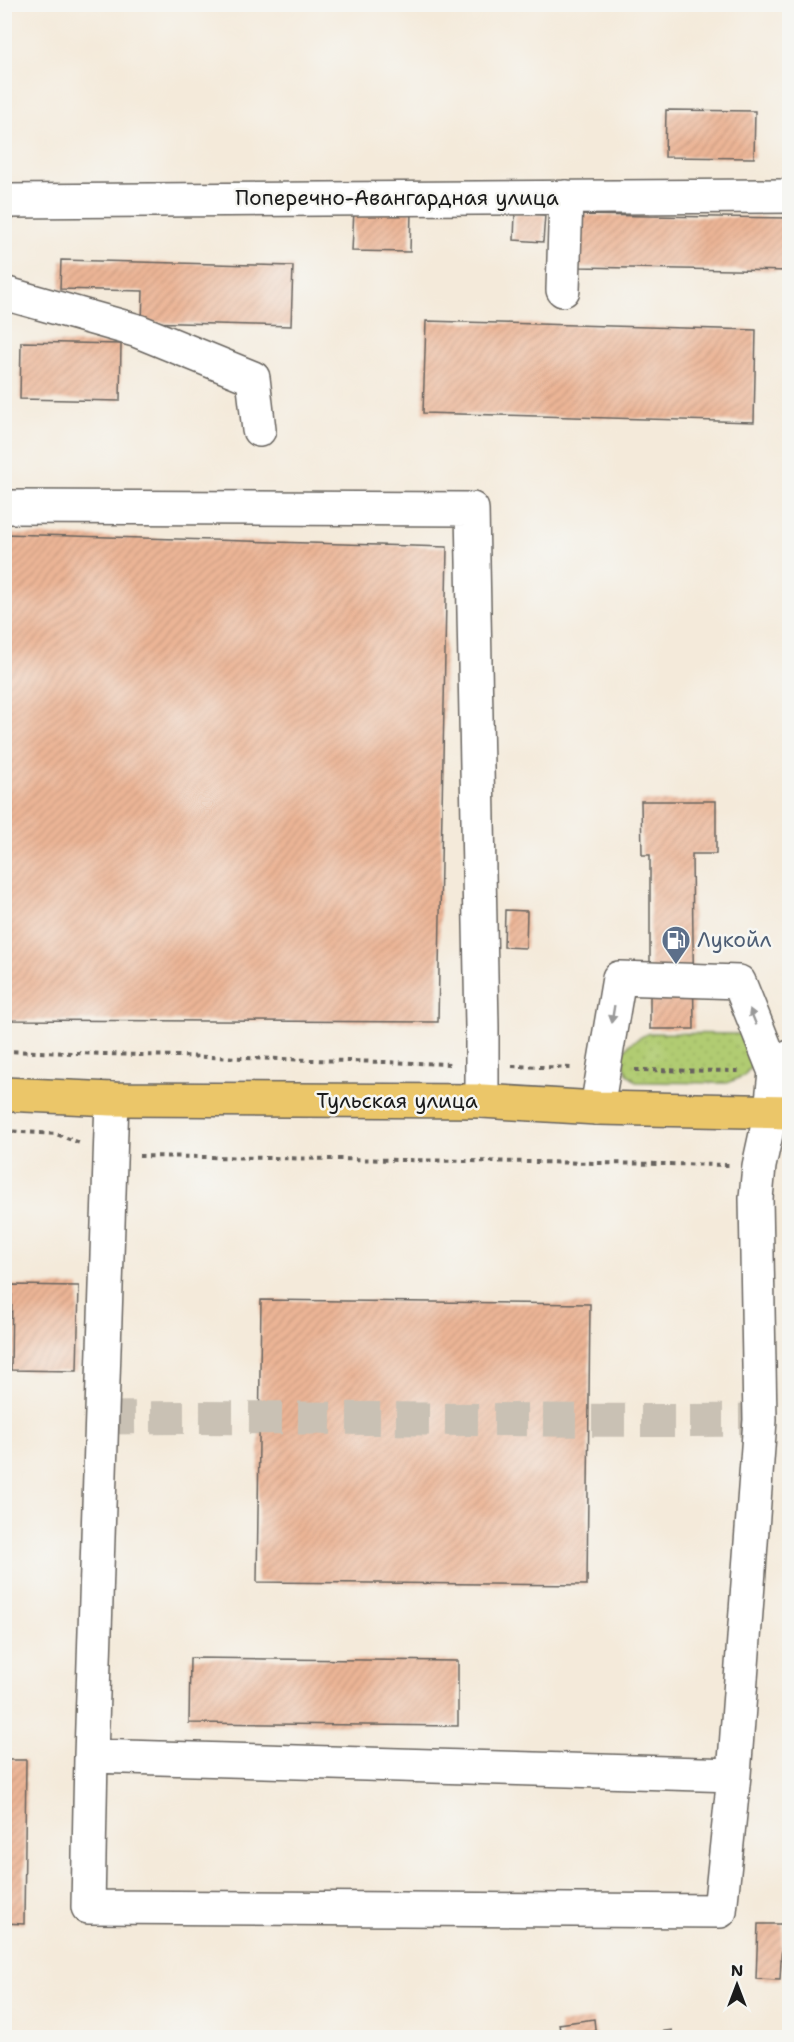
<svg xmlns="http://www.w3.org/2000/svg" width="794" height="2042" font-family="'Shantell Sans',sans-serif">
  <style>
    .grass { fill: url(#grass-dots); stroke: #667447; stroke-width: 1.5 }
    .building { fill: url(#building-hatch) }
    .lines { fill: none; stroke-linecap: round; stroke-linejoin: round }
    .minor-tunnel { stroke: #c9c1b4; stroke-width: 33; stroke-dasharray: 33 16; stroke-linecap: butt }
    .minor-casing { stroke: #68645e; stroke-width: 36 }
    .major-casing { stroke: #68645e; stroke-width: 36 }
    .path { stroke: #68645e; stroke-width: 4; stroke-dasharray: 4.5 4.5; stroke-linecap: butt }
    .minor { stroke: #fff; stroke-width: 33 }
    .major { stroke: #ebc669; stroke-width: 33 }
    .oneway { fill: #999 }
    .labels { text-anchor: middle; stroke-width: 5; stroke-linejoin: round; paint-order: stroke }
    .street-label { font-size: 21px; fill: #1c1c1c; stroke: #f6f6f2 }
    .service-label { font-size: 21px; fill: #4e5e75; stroke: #f6f6f2; text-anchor: start }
  </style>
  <defs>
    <pattern id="grass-dots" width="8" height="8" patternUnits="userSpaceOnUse" patternTransform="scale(1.5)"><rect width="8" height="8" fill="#b1cc72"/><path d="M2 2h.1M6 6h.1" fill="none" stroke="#98af62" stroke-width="1.8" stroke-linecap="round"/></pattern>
    <pattern id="building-hatch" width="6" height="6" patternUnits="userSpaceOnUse" patternTransform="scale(1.5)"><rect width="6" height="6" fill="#ecb596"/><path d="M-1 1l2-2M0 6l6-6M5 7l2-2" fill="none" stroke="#ca9b81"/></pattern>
  </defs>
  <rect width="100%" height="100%" fill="#f6f6f2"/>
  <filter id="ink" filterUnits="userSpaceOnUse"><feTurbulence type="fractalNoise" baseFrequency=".0167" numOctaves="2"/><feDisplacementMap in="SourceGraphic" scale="12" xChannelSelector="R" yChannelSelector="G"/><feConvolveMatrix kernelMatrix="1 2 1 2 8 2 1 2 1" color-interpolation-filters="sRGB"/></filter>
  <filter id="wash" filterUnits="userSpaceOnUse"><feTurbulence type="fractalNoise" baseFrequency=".008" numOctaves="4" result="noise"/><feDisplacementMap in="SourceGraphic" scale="24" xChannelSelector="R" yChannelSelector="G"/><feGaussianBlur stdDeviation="1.35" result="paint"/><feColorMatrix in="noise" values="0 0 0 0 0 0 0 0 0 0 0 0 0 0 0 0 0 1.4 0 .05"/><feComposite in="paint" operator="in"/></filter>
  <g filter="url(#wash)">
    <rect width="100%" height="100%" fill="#f4eada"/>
    <path class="grass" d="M649,1033L744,1034L755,1055L753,1064L744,1076L727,1083L636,1082L627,1073L622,1055C627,1043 637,1039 649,1033Z"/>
    <g id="blocks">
      <path class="building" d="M666,110L755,111L754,158L665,157Z
        M354,209L411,211L410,252L352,251Z
        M515,213L545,215L543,242L514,240Z
        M580,215L790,218V271L579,267Z
        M61,260L293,266L291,326L142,322L143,291L60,289Z
        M426,321L756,330L754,422L423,413Z
        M21,342L121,344L120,401L20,399Z
        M4,534L447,547L438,1022L4,1020Z
        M641,801H716V854H692L694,1029H650V855H642Z
        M505,910L527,911L526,948L504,947Z
        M12,1285L79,1286L77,1371L11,1370Z
        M261,1300L590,1304L587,1585L257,1582Z
        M190,1658L458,1661V1726L189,1723Z
        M4,1760H26L24,1924L4,1923Z
        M758,1924H783L780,1980L756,1979Z
        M594,2019L596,2038H561L559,2024Z
        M672,2030L673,2038H630V2036Z"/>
    </g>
  </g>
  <g filter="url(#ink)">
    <use href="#blocks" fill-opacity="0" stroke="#68645e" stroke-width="1.5"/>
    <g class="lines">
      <path class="minor-tunnel" d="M102,1418C321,1416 541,1422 760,1420"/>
      <g class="minor-casing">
        <path id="minor" d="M4,201L790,196
          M563,290L566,197
          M4,293L138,331L253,378L259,430
          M4,507L472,509L482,1027V1101
          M112,1099L91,1756L734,1775L760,1420L756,1198L759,1166L771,1111L775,1072L790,1057
          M597,1108L619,978L739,982L775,1072
          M91,1756L88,1907L720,1911L734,1775"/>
      </g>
      <g class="major-casing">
        <path id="major" d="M4,1094L112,1099L482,1101L597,1108L790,1112"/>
      </g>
      <path class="path" d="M4,1051L451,1064
        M512,1066L573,1068
        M635,1070L741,1071
        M4,1131L56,1134L80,1143
        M139,1156L729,1165"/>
      <use href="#minor" class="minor"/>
      <use href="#major" class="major"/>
    </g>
    <defs><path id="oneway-solid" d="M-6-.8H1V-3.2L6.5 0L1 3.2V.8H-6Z" transform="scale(1.5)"/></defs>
    <g class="oneway">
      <use href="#oneway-solid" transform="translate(613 1014) rotate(99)"/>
      <use href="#oneway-solid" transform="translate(753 1017) rotate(-112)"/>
    </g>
  </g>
  <defs>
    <g id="fuel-pin" transform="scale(1.5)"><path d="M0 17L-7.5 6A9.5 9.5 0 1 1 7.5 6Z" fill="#5c6f8a" stroke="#f6f6f2"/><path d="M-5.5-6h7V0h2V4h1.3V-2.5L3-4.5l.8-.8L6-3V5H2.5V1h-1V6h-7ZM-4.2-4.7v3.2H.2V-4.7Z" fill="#fff"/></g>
  </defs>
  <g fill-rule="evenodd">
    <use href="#fuel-pin" x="676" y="940"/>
  </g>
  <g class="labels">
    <g class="street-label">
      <text x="397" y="205">Поперечно-Авангардная улица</text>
      <text x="397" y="1108">Тульская улица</text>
    </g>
    <g class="service-label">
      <text x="697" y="947">Лукойл</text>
    </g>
  </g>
  <rect width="794" height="2042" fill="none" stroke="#f6f6f2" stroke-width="24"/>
  <g transform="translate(737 1985)" stroke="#f6f6f2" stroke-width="4.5" paint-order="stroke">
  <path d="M0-4.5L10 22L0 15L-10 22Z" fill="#1c1c1c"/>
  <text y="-9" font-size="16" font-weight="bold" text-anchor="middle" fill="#1c1c1c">N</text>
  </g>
</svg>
